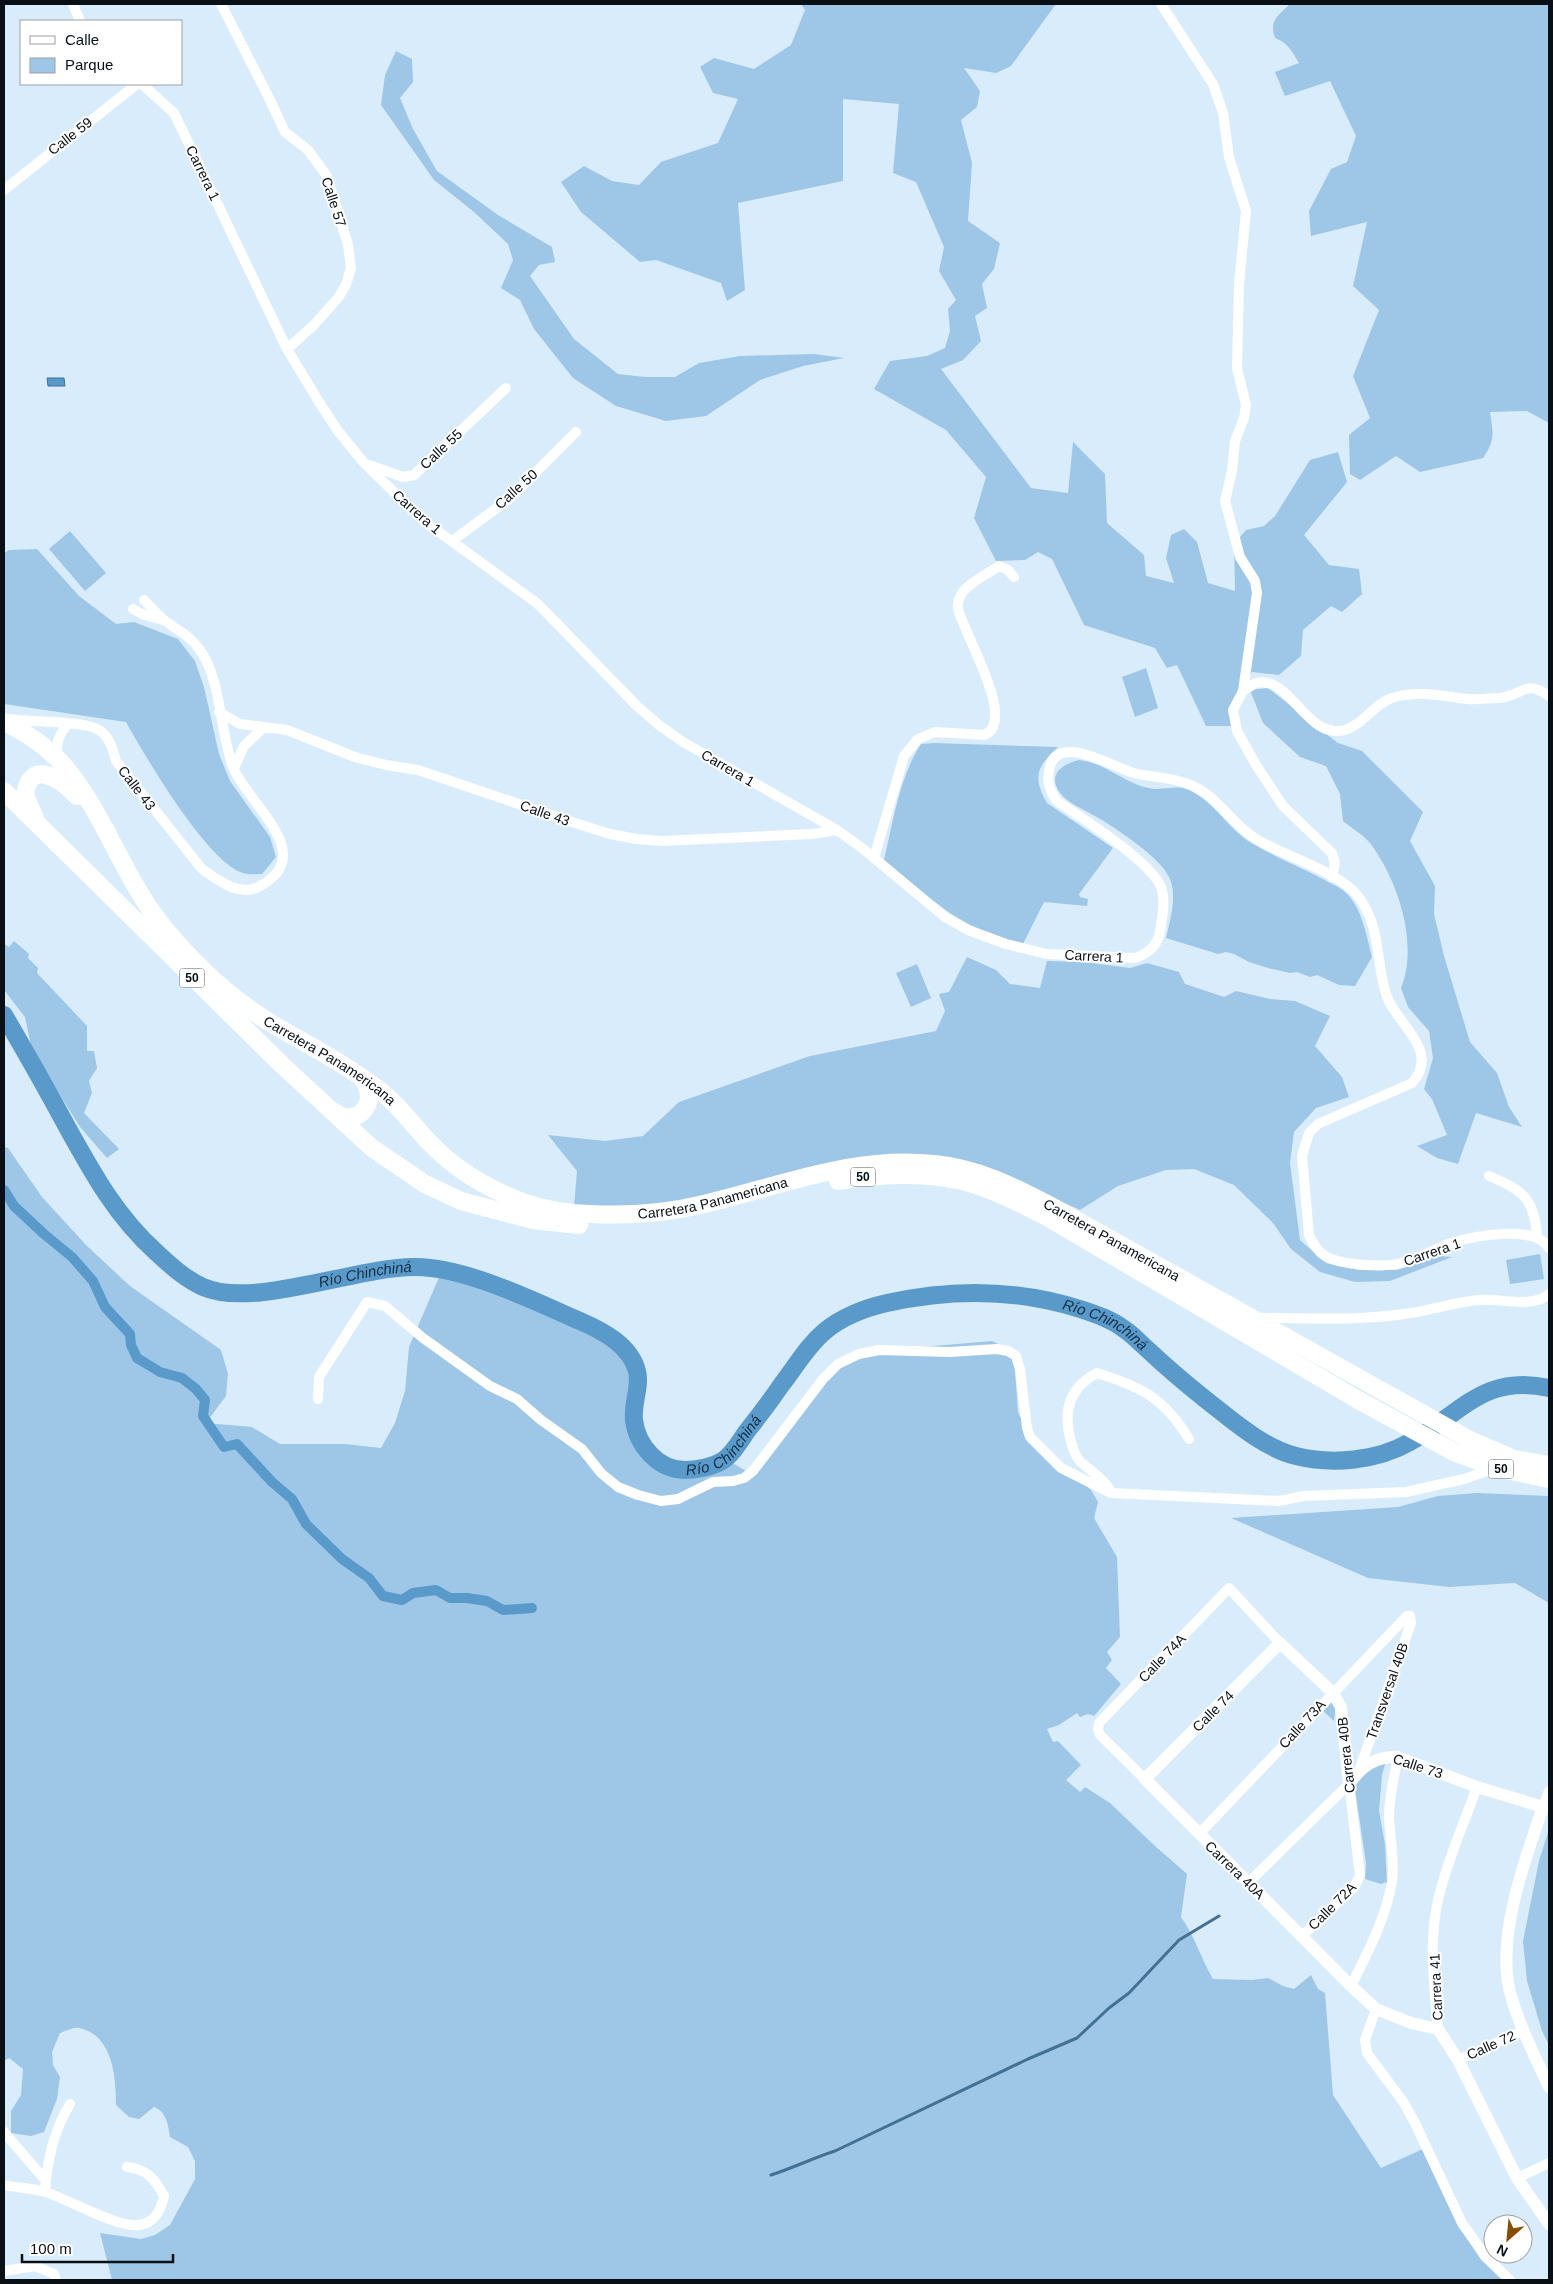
<svg xmlns="http://www.w3.org/2000/svg" width="1553" height="2284" font-family="Arial,sans-serif">
  <style>
    .green { fill: #9ec6e7 }
    .water { fill: #5a9acb; stroke: #427194 }
    .lines { fill: none; stroke-linecap: round; stroke-linejoin: round }
    .stream { stroke: #427194; stroke-width: 3 }
    .canal { stroke: #5a9acb; stroke-width: 10 }
    .river { stroke: #5a9acb; stroke-width: 18 }
    .minor { stroke: #fff; stroke-width: 10 }
    .tertiary { stroke: #fff; stroke-width: 12 }
    .trunk { stroke: #fff; stroke-width: 18 }
    .labels { text-anchor: middle; stroke-width: 4; stroke-linejoin: round; paint-order: stroke }
    .shield { fill: #fff; stroke: #53585b; stroke-width: 1 }
    .shield-label { font-size: 12px; font-weight: bold; fill: #091015 }
    .street-label { font-size: 14px; fill: #091015; stroke: #fff }
    .water-label { font-size: 15px; font-style: italic; fill: #122f44; stroke: #fff }
  </style>
  <rect width="100%" height="100%" fill="#d9ecfc"/>
  <path class="green" d="M801,4H1056L1011,66L996,73L964,68L980,91L977,107L961,120L972,163L968,221L1000,243L994,269L982,284L987,308L975,316L981,341L963,360L941,369L1031,488L1068,493L1073,442L1105,474L1107,523L1144,555L1146,576L1174,583L1166,558L1171,535L1184,529L1197,542L1208,583L1235,591L1234,544L1246,530L1264,526L1275,516L1310,460L1338,452L1347,482L1304,535L1329,565L1359,569L1362,594L1342,612L1331,606L1303,630L1301,656L1279,675L1252,672L1241,686L1234,726H1206L1177,665L1167,668L1155,648L1084,625L1052,559L1038,552L1025,560L996,561L974,518L986,477L946,430L874,389L890,361L927,356L945,348L950,331L948,309L956,300L939,271L944,247L916,182L893,173L899,104L843,99V181L738,203L745,290L727,301L721,283L656,260L640,262L581,212L561,182L584,166L612,181L639,185L661,162L718,143L738,99L713,93L700,67L714,58L754,69L791,45L805,10Z
    M1287,4H1549V423L1527,411L1490,412C1493,433 1496,439 1483,458L1420,472L1396,456L1360,480L1350,474L1349,435L1370,418L1353,376L1379,310L1353,286L1367,222L1311,236L1309,211L1331,169L1347,162L1356,136L1330,81L1285,96L1275,72L1299,63C1292,51 1288,43 1275,38C1269,22 1277,16 1288,6Z
    M396,51L412,59L413,82L400,98L413,129L437,171L498,215L552,247L555,262L539,265L530,276L574,339L618,374L645,377H675L699,363L740,356L814,354L844,358L803,366L760,380L706,416L666,421L616,406L573,378L534,329L520,300L501,288L513,260L508,244L474,212L434,180L381,105L385,75Z
    M70,531L106,573L85,591L49,549Z
    M37,549L79,596L116,624L134,622L178,639L195,661L204,687L219,754L230,781L270,837L276,857L262,874C257,874 249,875 243,873C207,862 145,756 126,722L4,704V553L9,550Z
    M1146,668L1158,708L1135,717L1122,677Z
    M1268,688L1338,743L1362,751L1423,812L1410,841L1435,886L1434,914L1444,956L1470,1042L1497,1073L1509,1107L1522,1127L1476,1113L1458,1164L1437,1158L1417,1146L1447,1135L1432,1099L1424,1089L1433,1058L1429,1031L1408,1007L1401,988C1419,944 1398,880 1370,843C1363,835 1352,828 1343,821L1340,794L1326,766L1300,757L1263,723L1250,690Z
    M934,743L1058,747C1037,766 1032,777 1047,803L1113,848L1079,894L1080,897L1088,899L1087,906L1044,902L1023,944C963,931 929,898 884,860C893,822 899,778 921,744Z
    M1079,760C1106,763 1122,782 1148,788C1162,791 1174,785 1186,789C1213,799 1228,830 1253,844C1275,857 1299,867 1321,878C1329,883 1341,887 1347,894C1362,908 1367,938 1372,957L1355,986L1339,985L1317,975L1310,977L1297,972L1290,973L1268,968L1249,962L1234,954L1226,952L1218,954L1166,938C1170,920 1178,895 1169,877C1160,857 1113,826 1093,815C1083,809 1068,803 1061,794C1046,775 1062,764 1079,760Z
    M14,941L29,954L28,958L38,968L37,973L87,1026V1051H94L97,1068L89,1081L92,1093L84,1113L119,1149L107,1158L80,1127L32,1050L25,1017L4,990V944L9,947Z
    M967,957L996,970L1010,984L1040,988L1047,961L1083,962L1130,968L1147,963L1179,972L1185,984L1224,997L1236,991L1270,999L1295,1001L1330,1016L1315,1046L1342,1077L1349,1097L1316,1108L1294,1132L1290,1163L1300,1240L1326,1263L1359,1270H1397L1438,1256L1452,1257L1390,1281L1355,1282L1320,1272L1291,1249L1273,1223L1234,1185L1194,1169L1166,1170L1118,1186L1080,1210L1004,1175L955,1161L650,1206L574,1207L577,1171L548,1135L605,1141L643,1136L679,1102L810,1056L936,1031L945,1011L939,994L949,992Z
    M917,964L931,998L911,1007L896,973Z
    M4,1147L8,1148L42,1197L87,1246L130,1286L221,1350L228,1374L226,1396L206,1423L252,1427L280,1444H345L381,1448L395,1423L405,1391L409,1347L443,1268C477,1278 510,1292 543,1306C565,1315 608,1329 623,1347C645,1372 632,1391 634,1419C635,1441 657,1471 682,1470C697,1470 711,1465 726,1459L751,1474L826,1370L863,1352L992,1341L1008,1349L1014,1358L1018,1412L1029,1436L1091,1490L1098,1502L1094,1518L1117,1557L1120,1637L1107,1652L1112,1660L1106,1668L1121,1684L1094,1716L1088,1714L1080,1717L1077,1713L1059,1725L1047,1729L1053,1742L1058,1741L1081,1765L1066,1780L1080,1792L1085,1787L1110,1803L1155,1846L1187,1874L1181,1917C1195,1936 1201,1959 1213,1979L1252,1980L1268,1978L1283,1986L1294,1989L1311,1975L1318,1989L1325,1993L1333,2095L1381,2168L1423,2149L1461,2229L1481,2260L1502,2280H112L100,2233L141,2239L155,2235L170,2225L195,2179V2161L188,2147L170,2137C168,2125 167,2112 154,2107L139,2119L129,2117L116,2105C116,2077 113,2035 79,2028C74,2027 66,2031 60,2033L52,2052L53,2065L60,2077L57,2099L44,2132L31,2136L11,2133V2111L21,2095L23,2069L9,2058L4,2061Z
    M1540,1254L1544,1279L1510,1284L1506,1260Z
    M1477,1493L1549,1496V1603L1515,1583L1449,1587L1368,1578L1231,1518L1398,1507L1438,1496Z
    M1332,1697L1336,1702L1334,1721L1320,1708Z
    M1386,1761L1382,1775L1379,1811L1385,1844L1387,1882L1381,1884L1365,1879L1366,1863L1354,1783L1357,1777Z
    M1549,1829V2045L1542,2031L1527,1981L1523,1941L1539,1861Z"/>
  <path class="water" d="M47,378H64L65,386H48Z"/>
  <g class="lines">
    <path class="stream" d="M771,2175C793,2168 813,2158 835,2151L1028,2059L1077,2038L1109,2008L1129,1993L1179,1940L1219,1916"/>
    <path class="canal" d="M4,1190L14,1206L44,1234L72,1257L93,1281L105,1307L130,1334L131,1345L137,1358L160,1372L182,1378L196,1389L205,1400L203,1416L224,1447L237,1444L272,1482L292,1499L306,1524L342,1559L369,1578L383,1596L402,1600L413,1593L436,1590L450,1598H467L487,1601L503,1610L532,1608"/>
    <path class="river" id="s1" d="M4,1015C25,1051 46,1088 66,1125C92,1172 116,1216 156,1252C170,1265 185,1279 203,1287C253,1309 356,1267 414,1267C463,1266 534,1301 580,1321C603,1331 630,1345 637,1371C641,1386 632,1404 634,1420C637,1445 658,1470 685,1470C696,1470 712,1467 722,1461C732,1455 740,1441 747,1431C759,1416 771,1400 782,1384C796,1366 807,1346 825,1331C842,1317 865,1308 887,1303C950,1289 1017,1289 1080,1309C1095,1314 1111,1319 1124,1329C1132,1334 1139,1342 1146,1348C1165,1366 1185,1383 1205,1399C1232,1420 1263,1448 1296,1456C1332,1465 1377,1461 1410,1442C1461,1414 1484,1373 1549,1388"/>
    <path class="minor" d="M73,4L80,21
      M221,4L268,96L285,132L308,150L327,176L348,245L351,268L346,285L338,298L314,325L287,349
      M1161,4L1213,84L1223,113L1229,157L1246,211L1239,284L1237,368L1246,405L1244,418L1235,441L1232,471L1225,501L1240,557L1255,581L1257,593L1243,691L1233,710L1237,731L1256,765L1283,806L1332,853L1335,863L1332,877
      M142,84L174,113L287,349L319,402L338,431L365,464L424,521L538,604L638,707L659,725L683,742L837,830L862,848L945,917L968,930L1006,944L1047,954L1135,958C1151,953 1160,942 1161,925C1163,914 1165,901 1162,890C1156,864 1081,818 1057,801C1049,790 1046,780 1050,766C1060,733 1114,768 1134,773C1154,778 1174,777 1193,786C1218,797 1233,825 1256,839C1284,856 1338,871 1358,896C1382,927 1375,963 1387,997C1397,1024 1441,1051 1412,1083L1318,1124L1309,1133L1302,1156L1309,1235C1313,1243 1317,1251 1325,1256C1341,1265 1383,1268 1401,1263C1418,1260 1434,1249 1451,1243C1474,1236 1535,1224 1549,1248
      M4,190L137,84
      M369,465L403,477L414,475L506,388
      M452,541L509,499L576,432
      M133,609L142,614L163,620
      M1243,691C1247,689 1251,685 1256,683C1290,674 1307,741 1345,730C1363,725 1374,704 1392,698C1415,690 1443,696 1467,699C1477,700 1488,698 1498,698C1522,697 1524,678 1549,696
      M219,712L240,724L287,730L355,757L386,765L418,770L572,822L610,834L636,839L662,841L813,834L837,830
      M10,719C33,723 82,720 99,730C110,737 113,750 116,761L202,869C218,880 240,898 260,886C319,854 248,805 233,767C220,732 221,679 200,650C189,634 176,630 163,619C156,613 150,606 144,600
      M58,758C55,744 59,734 69,723
      M234,768L244,746L264,727
      M874,858L904,756L918,739L935,732L984,735C1019,722 961,629 958,608C957,605 959,599 960,597C965,584 988,574 999,566L1008,570L1014,577
      M1489,1176C1522,1190 1535,1198 1537,1237
      M1258,1318C1306,1318 1356,1321 1404,1314C1429,1311 1454,1302 1479,1300C1501,1298 1532,1309 1549,1294
      M318,1399L319,1377L367,1302L385,1306L423,1338L490,1386L517,1399L541,1420L582,1449L601,1473L618,1487L638,1495L661,1501L678,1499L713,1482L733,1481L744,1478L753,1471L823,1379L838,1364L859,1354L879,1350L950,1352L997,1349L1008,1351L1016,1356L1020,1369L1027,1428L1030,1437L1061,1468L1111,1493L1279,1501L1304,1496L1406,1492L1464,1479L1496,1468
      M1110,1490C1103,1477 1088,1470 1079,1460C1074,1454 1072,1446 1070,1438C1063,1410 1070,1387 1097,1373C1142,1387 1164,1398 1189,1439
      M1145,1779L1100,1735L1098,1729L1099,1723L1229,1588L1280,1643
      M1543,1807L1549,1791
      M1199,1834L1407,1616H1410L1411,1623L1360,1768
      M1249,1882L1349,1784
      M1302,1936L1355,1886L1360,1875L1349,1784
      M1351,1986C1367,1954 1386,1918 1392,1882C1395,1860 1390,1840 1389,1817C1389,1797 1394,1777 1398,1757
      M1376,2009L1365,2040L1367,2053L1404,2103L1415,2123L1462,2223L1486,2257L1510,2280
      M1438,2029C1434,1986 1428,1939 1439,1896C1448,1859 1464,1823 1477,1787
      M1458,2060L1523,2031
      M4,2132L45,2180
      M1517,2178L1549,2163
      M4,2185C17,2188 32,2188 45,2192C68,2199 117,2228 139,2225C155,2223 161,2210 164,2196C155,2179 147,2169 127,2167
      M45,2192C47,2161 54,2130 70,2104
      M4,2271L35,2266L54,2274L56,2280"/>
    <path class="tertiary" d="M1349,1784L1341,1707L1332,1692L1280,1643L1145,1779L1351,1986L1376,2009L1411,2023L1438,2029L1458,2060L1517,2178L1549,2224
      M1349,1784C1362,1766 1375,1756 1398,1757L1477,1787L1543,1807C1525,1859 1496,1938 1510,1992C1519,2026 1535,2056 1549,2087"/>
    <g class="trunk">
      <path id="s2" d="M4,722C27,733 48,747 65,767C106,816 124,880 165,929C195,965 229,997 269,1022C306,1044 344,1063 378,1089C400,1105 415,1129 435,1148C456,1169 483,1185 510,1197C535,1208 562,1213 590,1214C628,1216 667,1213 704,1204C780,1186 855,1155 934,1164C978,1168 1015,1187 1053,1207L1470,1440L1514,1459L1549,1465"/>
      <path d="M4,791L282,1065L372,1148L425,1184L461,1201L533,1220L579,1225"/>
      <path d="M35,818L25,795C30,757 62,780 77,796"/>
      <path d="M333,1111C357,1130 382,1101 361,1077"/>
      <path d="M838,1181C875,1175 915,1172 952,1179C986,1185 1017,1202 1047,1217L1360,1401L1454,1452L1497,1468L1549,1479"/>
    </g>
  </g>
  <g class="labels">
    <g class="shield">
      <rect x="179.5" y="968.5" width="25" height="19" rx="4"/>
      <rect x="850.5" y="1167.5" width="25" height="19" rx="4"/>
      <rect x="1488.5" y="1459.5" width="25" height="19" rx="4"/>
    </g>
    <g class="shield-label">
      <text x="192" y="982">50</text>
      <text x="863" y="1181">50</text>
      <text x="1501" y="1473">50</text>
    </g>
    <g class="street-label">
      <text transform="translate(70 136) rotate(-38)" y="5">Calle 59</text>
      <text transform="translate(203 173) rotate(64)" y="5">Carrera 1</text>
      <text transform="translate(334 202) rotate(72)" y="5">Calle 57</text>
      <text transform="translate(441 449) rotate(-43)" y="5">Calle 55</text>
      <text transform="translate(516 489) rotate(-42)" y="5">Calle 50</text>
      <text transform="translate(417 512) rotate(41)" y="5">Carrera 1</text>
      <text transform="translate(728 768) rotate(30)" y="5">Carrera 1</text>
      <text transform="translate(137 788) rotate(52)" y="5">Calle 43</text>
      <text transform="translate(545 813) rotate(19)" y="5">Calle 43</text>
      <text transform="translate(1094 956) rotate(3)" y="5">Carrera 1</text>
      <text dy="5" stroke="none"><textPath href="#s2" startOffset="479">Carretera Panamericana</textPath></text>
      <text dy="5" stroke="none"><textPath href="#s2" startOffset="914">Carretera Panamericana</textPath></text>
      <text dy="5" stroke="none"><textPath href="#s2" startOffset="1334">Carretera Panamericana</textPath></text>
      <text transform="translate(1432 1252) rotate(-19)" y="5">Carrera 1</text>
      <text transform="translate(1162 1658) rotate(-46)" y="5">Calle 74A</text>
      <text transform="translate(1387 1691) rotate(-71)" y="5">Transversal 40B</text>
      <text transform="translate(1213 1711) rotate(-45)" y="5">Calle 74</text>
      <text transform="translate(1302 1724) rotate(-47)" y="5">Calle 73A</text>
      <text transform="translate(1346 1755) rotate(-96)" y="5">Carrera 40B</text>
      <text transform="translate(1418 1766) rotate(18)" y="5">Calle 73</text>
      <text transform="translate(1235 1870) rotate(44)" y="5">Carrera 40A</text>
      <text transform="translate(1332 1906) rotate(-45)" y="5">Calle 72A</text>
      <text transform="translate(1436 1987) rotate(-93)" y="5">Carrera 41</text>
      <text transform="translate(1491 2045) rotate(-24)" y="5">Calle 72</text>
    </g>
    <g class="water-label">
      <text dy="5" stroke="none"><textPath href="#s1" startOffset="506">Río Chinchiná</textPath></text>
      <text dy="5" stroke="none"><textPath href="#s1" startOffset="1435">Río Chinchiná</textPath></text>
      <text dy="5" stroke="none"><textPath href="#s1" startOffset="985">Río Chinchiná</textPath></text>
    </g>
  </g>
  <rect width="1553" height="2284" fill="none" stroke="#091015" stroke-width="10"/>
  <rect x="20" y="20" width="162" height="65" fill="#ffffff" stroke="#9d9fa1"/>
  <rect x="30" y="36" width="25" height="8" fill="#ffffff" stroke="#9d9fa1"/>
  <text x="65" y="45" font-size="15" fill="#091015">Calle</text>
  <rect x="30" y="58" width="25" height="15" fill="#9ec6e7" stroke="#9d9fa1"/>
  <text x="65" y="70" font-size="15" fill="#091015">Parque</text>
  <g transform="translate(1508 2239) rotate(207)"><circle r="24" fill="#ffffff" stroke="#9d9fa1"/>
  <path d="M0-4L9 19L0 12L-9 19Z" fill="#874e02"/>
  <text y="-8" font-size="14" font-weight="bold" text-anchor="middle" fill="#091015">N</text>
  </g>
  <path d="M22 2254v8h151v-8" fill="none" stroke="#091015" stroke-width="2.5"/>
  <text x="30" y="2254" font-size="15" fill="#091015" stroke="#ffffff" stroke-width="4" paint-order="stroke">100 m</text>
</svg>
